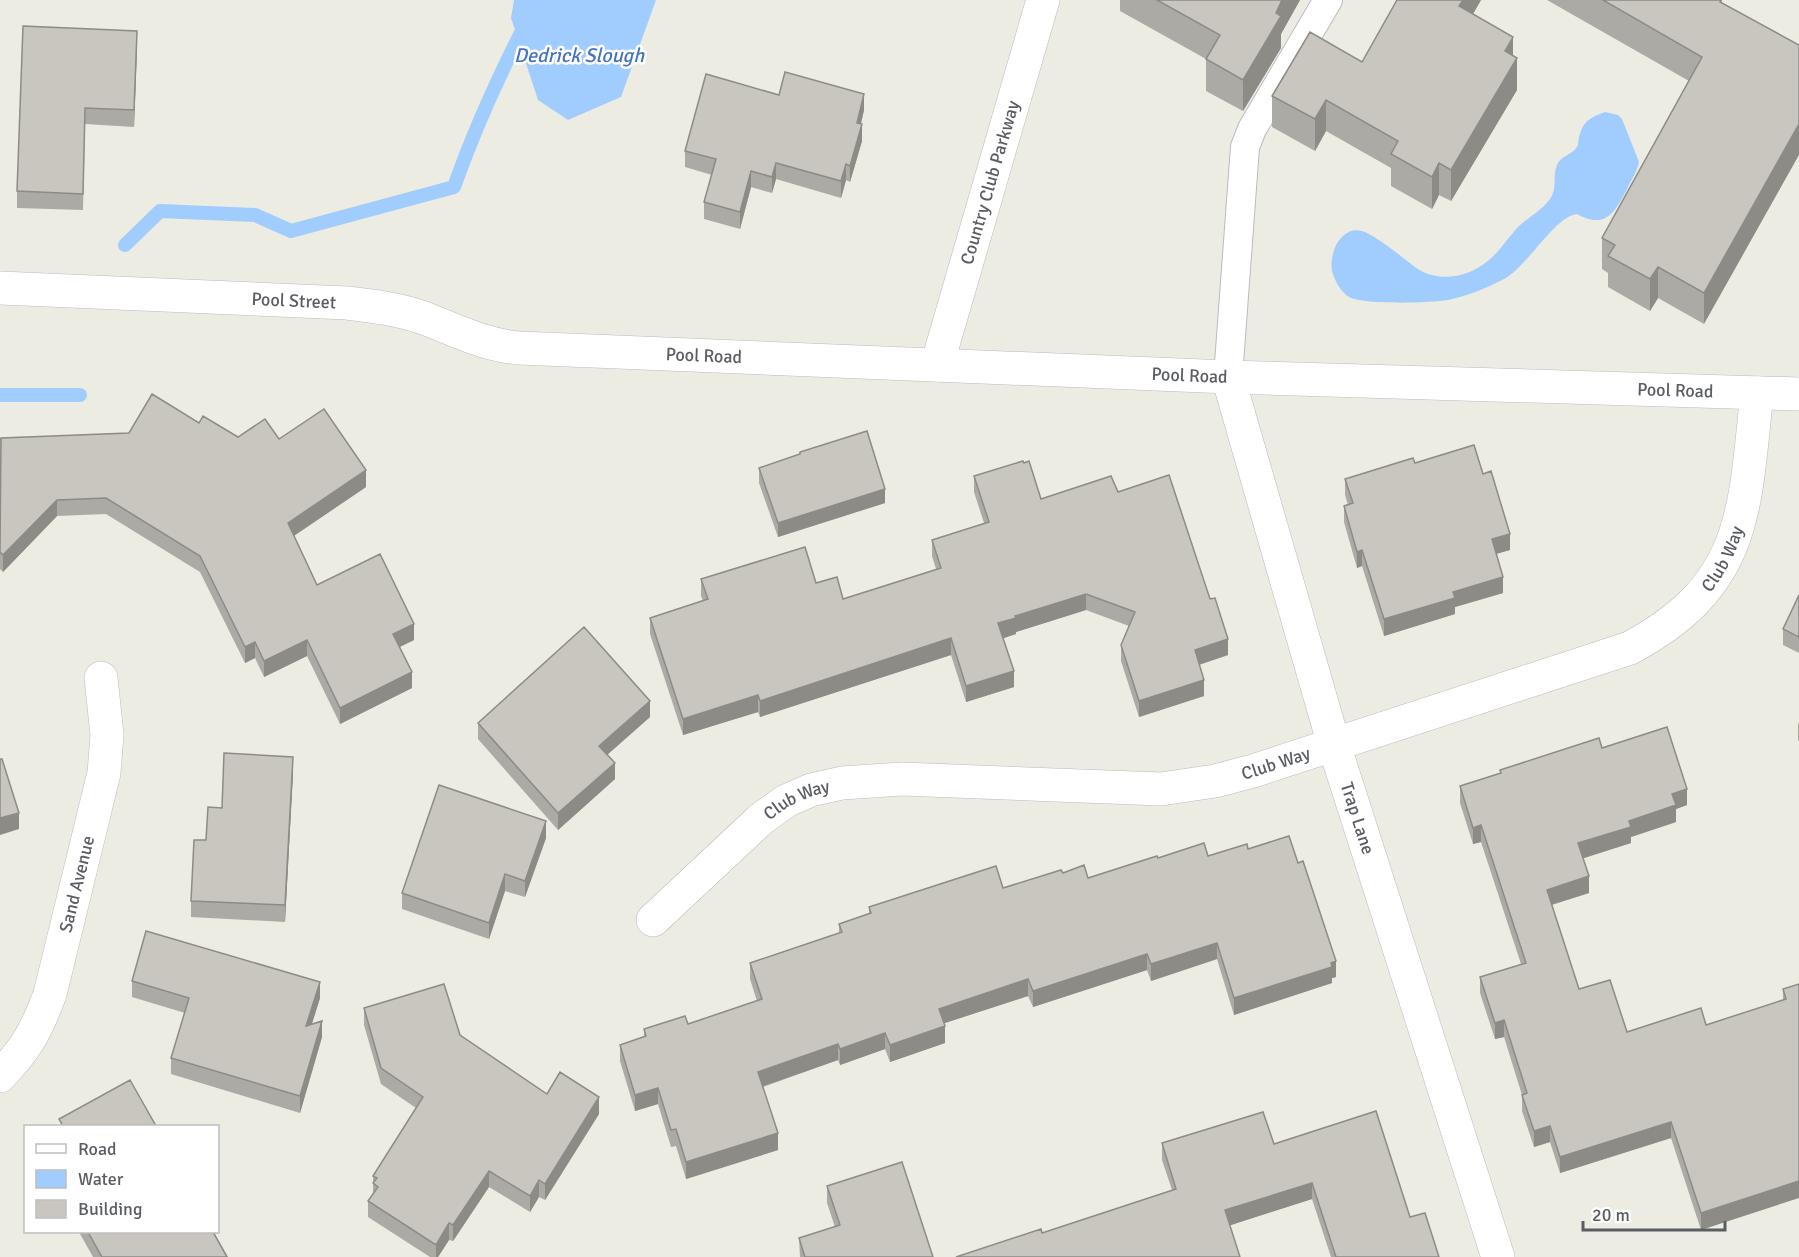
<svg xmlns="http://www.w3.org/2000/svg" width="1799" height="1257" font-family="Signika,sans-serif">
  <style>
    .water { fill: #a1ccfe }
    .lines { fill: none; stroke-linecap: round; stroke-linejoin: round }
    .stream { stroke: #a1ccfe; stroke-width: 14 }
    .lane-casing { stroke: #babbc1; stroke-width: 30 }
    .street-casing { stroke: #babbc1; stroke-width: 34 }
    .lane { stroke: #fff; stroke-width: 28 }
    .street { stroke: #fff; stroke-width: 33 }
    .wall { fill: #acaaa4 }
    .shaded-wall { fill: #8c8b86 }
    .building { fill: #c8c6bf; stroke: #8c8b86; stroke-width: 1.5 }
    .labels { text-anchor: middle; stroke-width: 5; stroke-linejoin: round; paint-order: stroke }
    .street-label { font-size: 18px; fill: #5a5d63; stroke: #fff }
    .water-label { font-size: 20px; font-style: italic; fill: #4474c1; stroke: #fff }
  </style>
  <rect width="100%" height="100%" fill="#edece2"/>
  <path class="water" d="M514,0H656L621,97L568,120L538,100L511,18Z
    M1605,112L1618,115L1622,119L1639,162C1637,172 1631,180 1627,189C1615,212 1606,230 1577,214C1555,216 1527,267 1504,279C1487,288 1467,296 1448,300C1429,303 1365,305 1349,297C1340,291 1335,281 1332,271C1330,261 1334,244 1342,237C1356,223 1369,234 1382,242C1392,249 1401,256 1411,264C1434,284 1467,279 1489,260C1501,250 1508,237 1519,226C1529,217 1542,210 1550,199C1558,188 1552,176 1557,165C1560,156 1572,155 1577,147C1579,144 1578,138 1580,134C1584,120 1592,117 1605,112Z"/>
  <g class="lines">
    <path class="stream" d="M125,245L160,211L255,215L291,231L454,187C477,122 506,60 538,0
      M0,395H80"/>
    <g class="lane-casing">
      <path id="lane" d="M1228,377L1245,147L1252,129L1328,0"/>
    </g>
    <g class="street-casing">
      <g id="street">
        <path id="s1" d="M0,288L347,303C372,306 397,309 421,317C454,329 483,345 519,348L1228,377L1799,394"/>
        <path id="s2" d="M937,365L1043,0"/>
        <path id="s3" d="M1228,377L1334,745L1498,1257"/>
        <path id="s4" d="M653,920L761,819L786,801L811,790L842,783L902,779L1161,789L1215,781L1253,771L1630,648C1747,585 1744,513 1757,393"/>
        <path id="s5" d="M0,1076C27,1048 36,1031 50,994L104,773L107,735L101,678"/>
      </g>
    </g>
    <use href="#lane" class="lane"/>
    <use href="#street" class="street"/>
  </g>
  <path class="wall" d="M1120,0H1300L1281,34V48L1243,111L1206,91V59L1120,11Z
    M1481,0L1473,14L1513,56L1517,90L1451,201L1439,195L1432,209L1391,186V168L1326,131L1315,151L1272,127V96L1362,62Z
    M1547,0H1722L1704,324L1658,298L1650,311L1608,287V273L1602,269V238L1689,81Z
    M137,47L134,127L85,124L83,210L17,208V191Z
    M779,95L864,110L861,124L862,141L850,182L846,180L841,198L776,179L772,193L751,187L740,229L704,219V202L712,175L685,167V151Z
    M199,423L238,437L279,439L366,487L293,536L317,585L414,640L400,647L412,688L340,724L307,656L264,677L255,658L245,663L200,572L106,514L57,516L3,572L0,569V438L129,433Z
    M1415,463L1483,474L1510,550L1496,554L1503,593L1455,607V614L1384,636L1362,566L1357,568L1344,522V506L1348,505L1345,495V479Z
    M759,468L885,503L778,537L759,483Z
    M974,476L1041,499L1118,492L1228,655L1199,665L1204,696L1139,717L1121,661V645L1129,626L1086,610L1016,632V634L1003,638L1014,687L966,702L951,655L760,717L758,712L683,735L650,634V618L703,601L701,596V579L816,583L843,599L936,569L932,556V540L984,523L974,492Z
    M1799,595V653L1783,645V629Z
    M650,717L607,755L615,779L558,830L478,739V723Z
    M1799,722V741H1798V725Z
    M1602,748L1687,805L1676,809V822L1631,837V843L1583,858L1589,893L1552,905L1579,989L1627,1032L1706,1025L1783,1000V989L1799,984L1701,1230L1671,1138L1560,1173L1550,1142L1534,1147L1522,1111V1095L1504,1037L1495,1039L1480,993V977L1521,964L1481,842L1473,844L1460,803V786L1500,773V770Z
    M293,773L285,922L191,917V901L206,840L222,808Z
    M546,838L525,897L505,891L489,939L402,909V893Z
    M1248,849L1336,977L1332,978V983L1234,1015L1217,959L1151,981L1147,970L1033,1007L1028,996L944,1023L945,1043L890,1062L885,1049L840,1065L838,1060L763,1087L778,1150L686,1179L676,1146L671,1147L658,1104L635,1111L620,1061V1045L644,1037V1029L688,1024L757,1001L750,979V963L839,933V924L869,913V907L1003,888L1063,873L1088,878L1158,858L1208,856Z
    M132,981L320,998L312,1024L322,1037L300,1113L171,1074V1058L185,1013L132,997Z
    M364,1008L460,1035L547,1094L599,1114L545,1200L539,1197L530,1212L489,1187L453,1241L449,1240L438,1257H430L368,1217V1201L373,1193V1176L416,1108L381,1084L364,1025Z
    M1162,1143L1274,1144L1410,1217L1439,1257H1331L1312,1199L1230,1225L1042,1233L1172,1190L1162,1160Z
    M827,1186L933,1257H800L799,1238L835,1227L827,1203Z
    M79,1232H218L215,1234L228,1257H93Z"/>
  <path class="shaded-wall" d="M1282,0H1300L1281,34V48L1243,111V80Z
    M1463,0H1481L1459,38V6Z
    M137,31V47L134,127V110Z
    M1513,37V64L1517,58V90L1451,201V170L1505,51Z
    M864,94V110L857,139V123Z
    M1326,100V131L1315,151V119Z
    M862,124V141L850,182V166Z
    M1799,124V155L1704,324V293Z
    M776,163V179L772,193V177Z
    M1439,163V195L1432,209V177Z
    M846,164V180L841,198V181Z
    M751,171V187L740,229V212Z
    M1658,267V298L1650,311V279Z
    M366,470V487L288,540V523Z
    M885,489V503L778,537V523Z
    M57,500V516L3,572V555Z
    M1510,534V550L1492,555V539Z
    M1362,550V566L1357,568V552Z
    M1503,577V593L1455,607V614L1384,636V619L1453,592Z
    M1086,594V610L1016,632V634L998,640V623L1015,616Z
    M414,624V640L393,650V634Z
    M951,638V655L760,717V701Z
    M1228,639V655L1195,666V650Z
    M307,640V656L264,677V661Z
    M255,642V658L245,663V647Z
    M1014,671V687L966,702V686Z
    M412,672V688L340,724V708Z
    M1204,680V696L1139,717V701Z
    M758,695V712L683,735V719Z
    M650,701V717L599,762V746Z
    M293,757V773L285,922V905Z
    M615,763V779L558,830V813Z
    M1687,789V805L1676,809V822L1631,837V843L1578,860V843L1629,821L1672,794Z
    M19,813V829L0,835V818Z
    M546,821V838L525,897V881Z
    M1481,825V842L1473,844V828Z
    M505,874V891L489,939V923Z
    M1589,876V893L1547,906V890Z
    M1217,943V959L1151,981V964Z
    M1147,954V970L1033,1007V991Z
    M1336,961V977L1332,978V983L1234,1015V998Z
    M1028,979V996L939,1025V1009Z
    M320,982V998L306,1042V1026Z
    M1504,1020V1037L1495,1039V1023Z
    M322,1021V1037L300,1113V1096Z
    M945,1026V1043L890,1062V1045Z
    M885,1033V1049L840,1065V1049Z
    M838,1044V1060L758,1088V1072Z
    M658,1088V1104L635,1111V1095Z
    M599,1097V1114L545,1200V1184Z
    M1671,1122V1138L1560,1173V1157Z
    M1550,1126V1142L1534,1147V1131Z
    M778,1133V1150L686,1179V1162Z
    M489,1171V1187L453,1241V1225Z
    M539,1180V1197L530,1212V1196Z
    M1799,1181V1198L1701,1230V1213Z
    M1312,1183V1199L1225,1227V1210Z
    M449,1223V1240L438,1257H436V1245Z"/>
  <path class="building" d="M1157,0H1282L1276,13L1281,16L1243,80L1206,59L1220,35Z
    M1397,0H1463L1459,6L1513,37L1505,51L1517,58L1451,170L1439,163L1432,177L1391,154L1398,141L1326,100L1315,119L1272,96L1310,32L1362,62Z
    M1603,0H1721L1720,2L1799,45V124L1704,293L1658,267L1650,279L1608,256L1615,245L1602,238L1702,57Z
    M23,26L137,31L134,110L85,108L83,194L17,191Z
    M785,72L864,94L857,123L862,124L850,166L846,164L841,181L776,163L772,177L751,171L740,212L704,202L716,159L685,151L706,74L779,95Z
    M152,394L199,423L203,416L238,437L265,419L279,439L324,409L366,470L288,523L317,585L380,554L414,624L393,634L412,672L340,708L307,640L264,661L255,642L245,647L200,556L106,498L57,500L3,555L0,552L1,438L129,433Z
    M867,431L885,489L778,523L759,468L800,454V452Z
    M1474,445L1483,474L1491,471L1510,534L1492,539L1503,577L1453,592L1455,598L1384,619L1362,550L1357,552L1344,506L1353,503L1345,479L1413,458L1415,463Z
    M1023,461L1024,463L1029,461L1041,499L1111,476L1118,492L1169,475L1210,599L1215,598L1228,639L1195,650L1204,680L1139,701L1121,645L1135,612L1086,594L1015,616L1016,618L998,623L1014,671L966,686L951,638L760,701L758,695L683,719L650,618L708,599L701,579L805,547L816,583L837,577L843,599L941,568L932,540L989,522L974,476Z
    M1799,595V637L1783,629Z
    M584,627L650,701L599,746L615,763L558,813L478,723Z
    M1667,727L1687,789L1672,794L1676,805L1629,821L1631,827L1578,843L1589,876L1547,890L1579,989L1610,980L1627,1032L1701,1008L1706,1025L1786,999L1783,989L1799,984V1181L1701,1213L1671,1122L1560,1157L1550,1126L1534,1131L1522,1095L1527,1093L1504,1020L1495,1023L1480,977L1526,963L1481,825L1473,828L1460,786L1501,773L1500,770L1599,738L1602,748Z
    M224,753L293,757L285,905L191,901L194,840H206L208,807L222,808Z
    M0,759H2L19,813L0,818Z
    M439,785L546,821L525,881L505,874L489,923L402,893Z
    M1289,836L1298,863L1303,861L1336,961L1331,963L1332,967L1234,998L1217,943L1151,964L1147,954L1033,991L1028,979L939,1009L945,1026L890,1045L885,1033L840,1049L838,1044L758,1072L778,1133L686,1162L676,1129L671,1130L658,1088L635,1095L620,1045L646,1036L644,1029L685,1016L688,1024L762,999L750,963L842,932L839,924L871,913L869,907L996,866L1003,888L1061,870L1063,873L1084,865L1088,878L1157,856L1158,858L1204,843L1208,856L1247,844L1248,849Z
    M146,931L320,982L306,1026L322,1021L300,1096L171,1058L189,998L132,981Z
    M444,984L460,1035L547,1094L560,1072L599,1097L545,1184L539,1180L530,1196L489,1171L453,1225L449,1223L436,1245L368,1201L378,1187L373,1183L377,1178L373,1176L423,1097L381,1068L364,1008Z
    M130,1080L156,1126H63L59,1119Z
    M1376,1111L1410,1217L1425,1213L1439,1257H1336L1312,1183L1225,1210L1240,1257H956L1041,1229L1042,1233L1176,1189L1162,1143L1263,1112L1274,1144Z
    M902,1162L933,1257H805L799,1238L840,1225L827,1186Z
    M88,1232H213L227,1257H102Z"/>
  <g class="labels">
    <g class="street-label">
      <text dy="6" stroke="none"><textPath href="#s2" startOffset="190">Country Club Parkway</textPath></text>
      <text dy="6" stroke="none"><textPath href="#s1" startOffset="294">Pool Street</textPath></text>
      <text dy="6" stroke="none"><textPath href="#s1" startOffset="711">Pool Road</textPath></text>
      <text dy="6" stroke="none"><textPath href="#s1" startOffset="1197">Pool Road</textPath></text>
      <text dy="6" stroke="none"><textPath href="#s1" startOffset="1683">Pool Road</textPath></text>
      <text dy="6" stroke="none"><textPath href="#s4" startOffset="1179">Club Way</textPath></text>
      <text dy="6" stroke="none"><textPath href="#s4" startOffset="675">Club Way</textPath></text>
      <text dy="6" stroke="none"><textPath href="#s4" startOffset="189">Club Way</textPath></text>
      <text dy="6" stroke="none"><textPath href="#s3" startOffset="460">Trap Lane</textPath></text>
      <text dy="6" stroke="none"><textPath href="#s5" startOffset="210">Sand Avenue</textPath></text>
    </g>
    <g class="water-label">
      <text x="579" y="62">Dedrick Slough</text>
    </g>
  </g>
  <rect x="24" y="1125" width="195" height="108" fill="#ffffff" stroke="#bdbec1" stroke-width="1.5"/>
  <rect x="36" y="1144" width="30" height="9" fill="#ffffff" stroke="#bdbec1" stroke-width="1.5"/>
  <text x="78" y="1155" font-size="18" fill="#5a5d63">Road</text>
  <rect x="36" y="1170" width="30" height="18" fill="#a1ccfe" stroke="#bdbec1" stroke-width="1.5"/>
  <text x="78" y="1185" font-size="18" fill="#5a5d63">Water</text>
  <rect x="36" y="1200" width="30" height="18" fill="#c8c6bf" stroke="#bdbec1" stroke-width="1.5"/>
  <text x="78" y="1215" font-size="18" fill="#5a5d63">Building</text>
  <path d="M1583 1221v9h142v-9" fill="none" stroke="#5a5d63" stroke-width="3"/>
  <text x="1592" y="1221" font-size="18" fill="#5a5d63" stroke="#ffffff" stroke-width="4.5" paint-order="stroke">20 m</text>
</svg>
